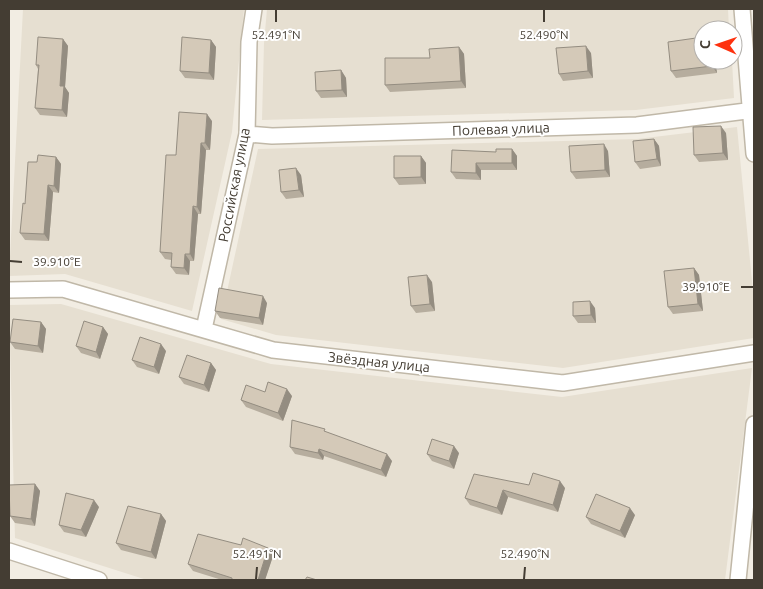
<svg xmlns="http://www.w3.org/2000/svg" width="763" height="589" font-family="Ubuntu,sans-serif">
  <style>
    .residential { fill: #e6dfd1 }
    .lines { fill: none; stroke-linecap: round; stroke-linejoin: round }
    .street-casing { stroke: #c0b8a8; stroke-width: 18 }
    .street { stroke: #fff; stroke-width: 15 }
    .wall { fill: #b6ad9e }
    .shaded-wall { fill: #948d81 }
    .building { fill: #d4c9b8; stroke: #948d81 }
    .ticks { fill: none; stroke: #443d33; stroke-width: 2 }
    .labels { text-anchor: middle; stroke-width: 4; stroke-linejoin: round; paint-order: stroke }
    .street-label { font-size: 14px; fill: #443d33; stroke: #fff }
    .ticks-label { font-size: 12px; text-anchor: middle; fill: #443d33; stroke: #fff; stroke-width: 4; stroke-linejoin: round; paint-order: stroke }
  </style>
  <rect width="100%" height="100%" fill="#f2ede3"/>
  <path class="residential" d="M23,9H244L232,132L192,311L65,274L9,276Z
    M267,9H728L729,30H703V60H732L734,98L636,110L262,120L264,43Z
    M737,127L754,302V338L563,368L276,335L221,319L258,149L637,139Z
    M61,304L271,364L562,397L752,368L725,580H147L15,538L9,305Z"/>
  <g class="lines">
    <g class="street-casing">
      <path id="street" d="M742,9L754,154
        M247,134L272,136L637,125L754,110
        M9,290L63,289L273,350L563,383L754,353
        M204,329L247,134L249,42L254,9
        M9,551L99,580
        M738,580L754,424"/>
    </g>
    <use href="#street" class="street"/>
  </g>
  <path class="wall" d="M63,39L68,46L65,87L69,93L67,117L40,115L35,108L38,69L36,65Z
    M211,40L216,47L214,80L185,78L180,71Z
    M459,47L464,54L466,88L390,92L385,85L430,58Z
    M591,53L593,78L563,81L559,74Z
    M715,60L717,73L676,78L671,71Z
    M341,70L346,78L347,97L321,98L316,91Z
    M212,121L210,150H206L201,214H198L194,261H190L189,275L176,274L171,267V260L165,259L160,252L176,155Z
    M726,133L728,160L699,162L694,155Z
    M654,139L659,146L661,166L640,169L635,162Z
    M512,149L517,156V170H481V180L456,179L451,172L496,152Z
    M608,151L610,177L576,179L571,172Z
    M421,156L426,163V184L399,185L394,178Z
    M56,157L61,164L59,193L53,192L49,241L25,240L20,233L37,162Z
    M301,175L304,197L286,199L281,192Z
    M694,268L699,275L703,311L673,314L668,307Z
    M432,282L435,311L416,313L411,306Z
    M267,303L263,325L220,318L215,311Z
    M595,308L596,323H578L573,316Z
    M41,322L46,329L43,353L15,349L10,342Z
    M103,327L108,334L100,359L81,353L76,346Z
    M166,351L159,374L137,367L132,360Z
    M211,363L216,370L209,392L184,384L179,377Z
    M265,392L292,396L283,421L246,407L241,400Z
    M328,433L392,461L386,477L324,456L323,460L295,454L290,447Z
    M459,453L454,469L432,461L427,454Z
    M35,484L40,491L35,526L15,523L10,516Z
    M529,485L565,488L558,512L508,497L502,515L470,505L465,498Z
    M99,507L86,537L64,532L59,525Z
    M161,514L166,521L156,559L121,550L116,543Z
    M635,515L625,538L591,524L586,517Z
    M241,545L268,548L273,556L265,580H222L193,571L188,564Z"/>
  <path class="shaded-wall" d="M63,39L68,46L65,87L69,93L67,117L62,110L60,86Z
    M211,40L216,47L214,80L209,73Z
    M586,46L591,53L593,78L588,71Z
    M459,47L464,54L466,88L461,81Z
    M711,60H715L717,73L712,66Z
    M341,70L346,78L347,97L342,90Z
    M207,114L212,121L210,150L205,143Z
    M721,126L726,133L728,160L723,153Z
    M654,139L659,146L661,166L657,159Z
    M201,143L206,150L201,214L197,207Z
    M604,144L608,151L610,177L605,170Z
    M512,149L517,156V170L512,163Z
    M421,156L426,163V184L421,177Z
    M56,157L61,164L59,193L54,186Z
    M476,163L481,170V180L476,173Z
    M296,168L301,175L304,197L299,190Z
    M48,185L53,192L49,241L44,234Z
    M193,206L198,214L194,261L190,254Z
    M185,254L190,261L189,275L184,268Z
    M694,268L699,275L703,311L698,304Z
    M427,275L432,282L435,311L430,304Z
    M263,296L267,303L263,325L259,318Z
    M590,301L595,308L596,323L591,315Z
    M41,322L46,329L43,353L38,346Z
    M103,327L108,334L100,359L96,352Z
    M161,344L166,351L159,374L154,367Z
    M211,363L216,370L209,392L204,385Z
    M287,389L292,396L283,421L278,413Z
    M454,446L459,453L454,469L449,461Z
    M319,449L324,456L323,460L318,453Z
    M387,454L392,461L386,477L381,470Z
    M560,481L565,488L558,512L553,505Z
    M35,484L40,491L35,526L31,519Z
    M503,490L508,497L502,515L497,508Z
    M94,500L99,507L86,537L81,530Z
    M630,508L635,515L625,538L620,531Z
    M161,514L166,521L156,559L151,552Z
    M268,548L273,556L265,580H258Z"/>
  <path class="building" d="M38,37L63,39L60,86H64L62,110L35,108L39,65H36Z
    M182,37L211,40L209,73L180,71Z
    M703,37V60H711L712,66L671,71L668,42Z
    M586,46L588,71L559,74L556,48Z
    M459,47L461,81L385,85V58H430L429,49Z
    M341,70L342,90L316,91L315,72Z
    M179,112L207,114L205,143H201L197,207L193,206L190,254H185L184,268L171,267L172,253L160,252L166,155H176Z
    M721,126L723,153L694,155L693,127Z
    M654,139L657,159L635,162L633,141Z
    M604,144L605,170L571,172L569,146Z
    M496,149H512V163H476V173L451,172L452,150L496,152Z
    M38,155L56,157L54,186L48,185L44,234L20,233L23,203L25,204L28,162H37Z
    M394,156H421V177L394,178Z
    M296,168L299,190L281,192L279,170Z
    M694,268L698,304L668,307L664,271Z
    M427,275L430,304L411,306L408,277Z
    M219,288L263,296L259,318L215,311Z
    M590,301L591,315L573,316V302Z
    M13,319L41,322L38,346L10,342Z
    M84,321L103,327L96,352L76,346Z
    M140,337L161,344L154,367L132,360Z
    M187,355L211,363L204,385L179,377Z
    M268,382L287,389L278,413L241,400L246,385L265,392Z
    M292,420L325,429L324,431L387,454L381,470L319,449L318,453L290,447Z
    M432,439L454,446L449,461L427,454Z
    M533,473L560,481L553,505L503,490L497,508L465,498L474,474L529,485Z
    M35,484L31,519L10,516L9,485Z
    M66,493L94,500L81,530L59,525Z
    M596,494L630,508L620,531L586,517Z
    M128,506L161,514L151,552L116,543Z
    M198,534L241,545L243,538L268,548L258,580H232V578L188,564Z
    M307,577L317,580H305Z"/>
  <path class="ticks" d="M276,22V10M544,22V10M10,261L22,262M741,287H753M256,579L257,567M524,579L525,567"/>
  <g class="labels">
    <g class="street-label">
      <text transform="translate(501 129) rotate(-2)" y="5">Полевая улица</text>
      <text transform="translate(234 185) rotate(-79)" y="5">Российская улица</text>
      <text transform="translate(379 362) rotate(6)" y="5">Звёздная улица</text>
    </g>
  </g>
  <g class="ticks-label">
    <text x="276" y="39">52.491°N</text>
    <text x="544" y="39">52.490°N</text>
    <text x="57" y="266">39.910°E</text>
    <text x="706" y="291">39.910°E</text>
    <text x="257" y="558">52.491°N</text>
    <text x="525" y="558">52.490°N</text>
  </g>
  <rect width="763" height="589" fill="none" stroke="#443d33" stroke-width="20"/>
  <g transform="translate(718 45) rotate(272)"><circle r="24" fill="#ffffff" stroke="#b4b1ad"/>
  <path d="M0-4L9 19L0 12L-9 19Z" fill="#fe310e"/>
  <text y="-8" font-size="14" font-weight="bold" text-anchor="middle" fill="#443d33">С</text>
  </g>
</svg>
